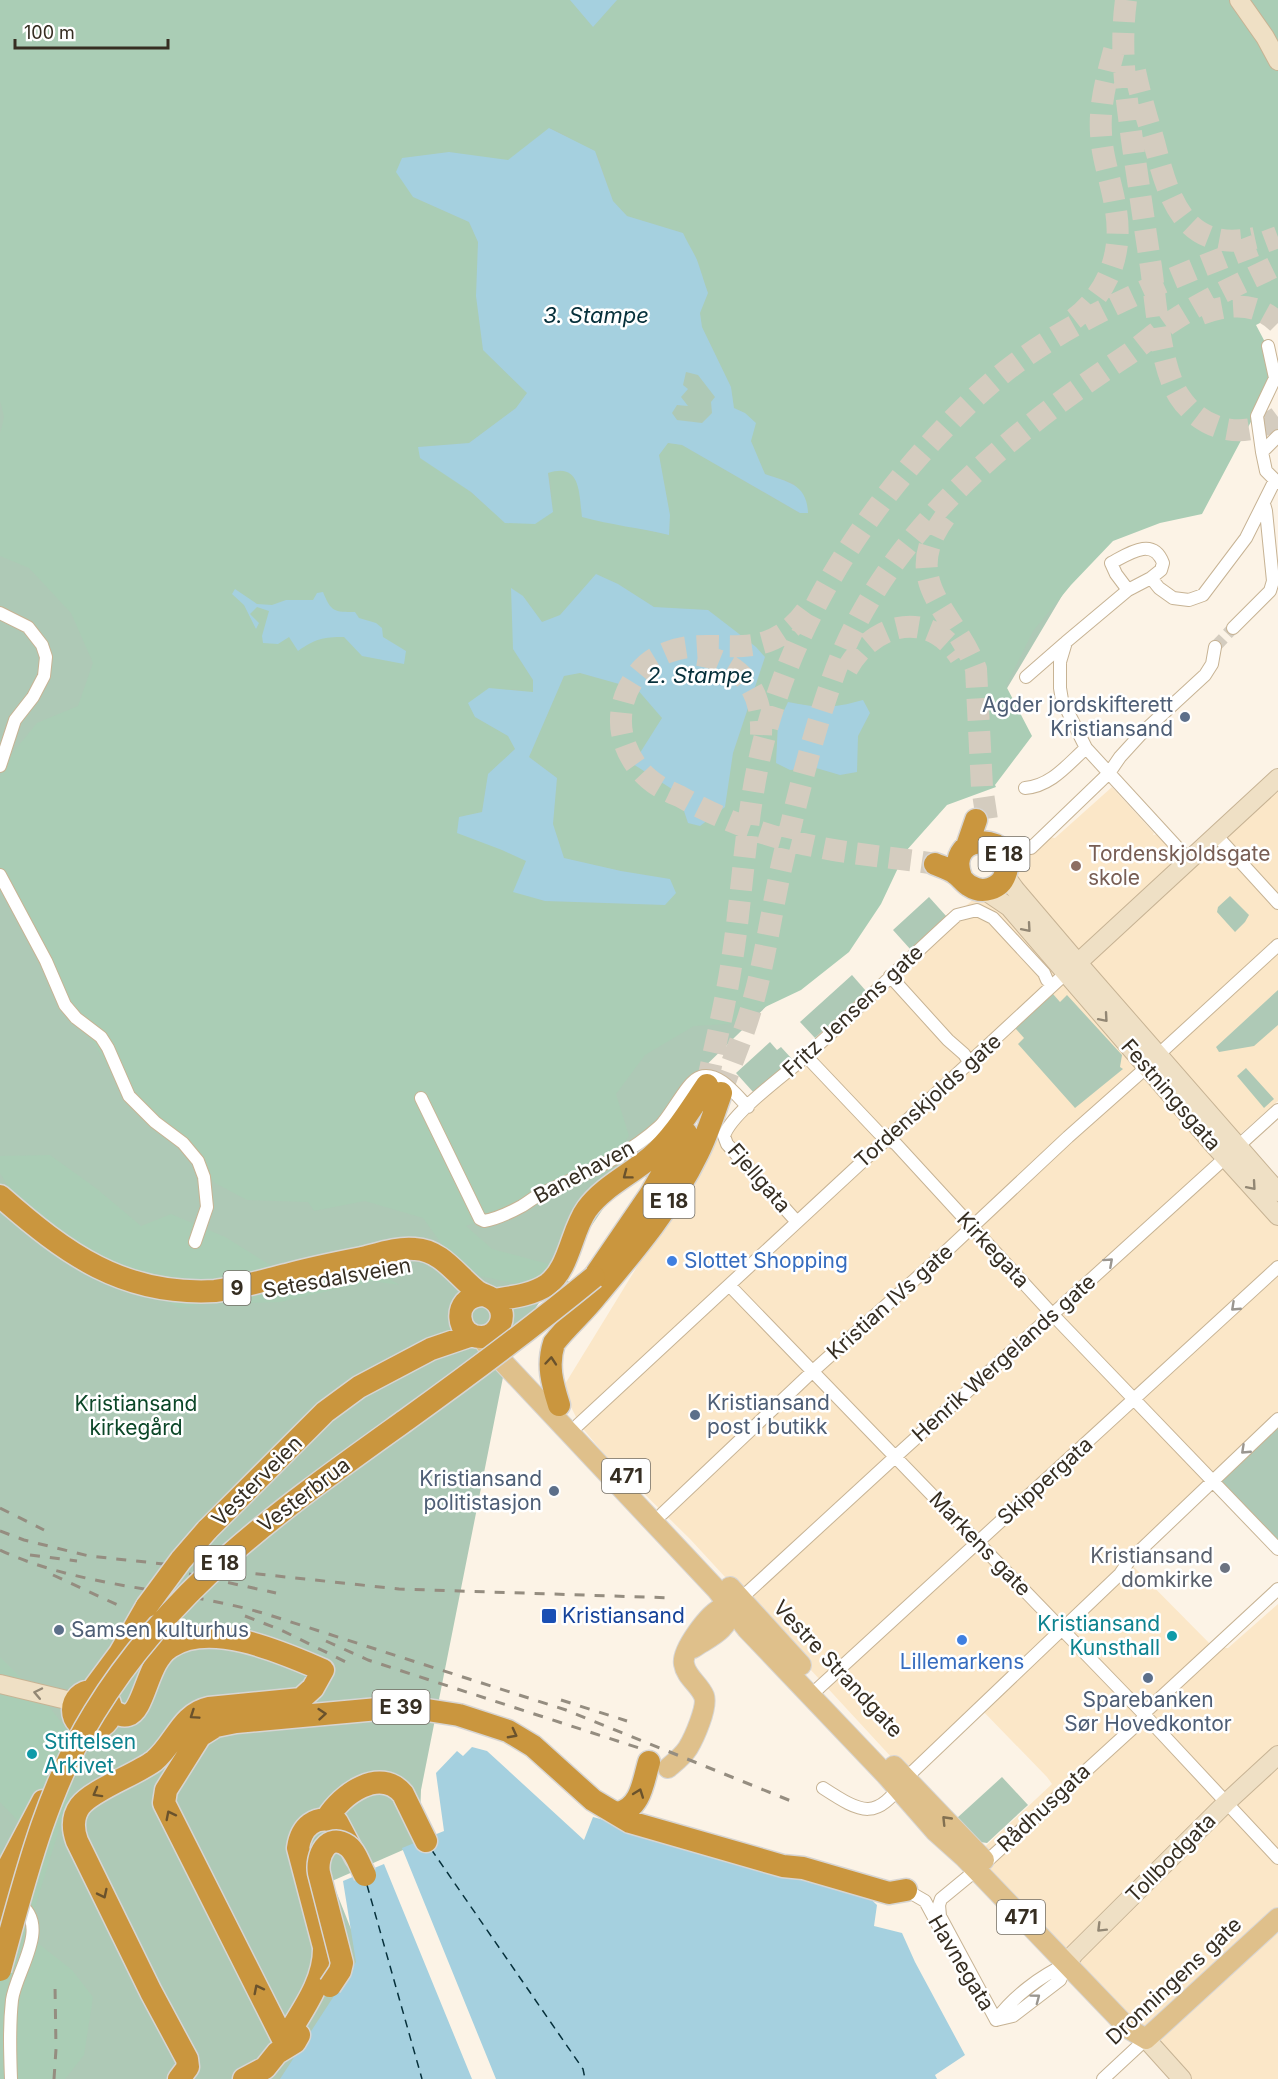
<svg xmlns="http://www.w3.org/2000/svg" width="1278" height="2079" font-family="Inter,sans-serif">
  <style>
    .built { fill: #fbe7c8 }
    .green { fill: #aec9b6 }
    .forest { fill: #aacdb5; fill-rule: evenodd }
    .water { fill: #a5d0df; fill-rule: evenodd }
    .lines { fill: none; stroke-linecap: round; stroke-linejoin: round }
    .ferry { stroke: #06303b; stroke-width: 1.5; stroke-dasharray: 8 6; stroke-linecap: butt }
    .street-tunnel { stroke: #d4ccbf; stroke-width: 12; stroke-dasharray: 12 6; stroke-linecap: butt }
    .highway-tunnel { stroke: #d4ccbf; stroke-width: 22; stroke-dasharray: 22 11; stroke-linecap: butt }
    .street-casing { stroke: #c7b394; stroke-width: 14 }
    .secondary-casing { stroke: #c7b394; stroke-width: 20 }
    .primary-casing { stroke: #d7d5d3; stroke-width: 22 }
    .highway-casing { stroke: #d7d5d3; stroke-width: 25 }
    .street { stroke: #fff; stroke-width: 12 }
    .secondary { stroke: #efe0c5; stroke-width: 18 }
    .primary { stroke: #dfc08b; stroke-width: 20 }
    .highway { stroke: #ca963e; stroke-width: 22 }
    .rail { stroke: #958d80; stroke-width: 3; stroke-dasharray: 10 10; stroke-linecap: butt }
    .highway-bridge-casing { stroke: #d7d5d3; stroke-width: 25; stroke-linecap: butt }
    .highway-bridge { stroke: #ca963e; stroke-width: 22 }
    .oneway { stroke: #928774 }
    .oneway2 { stroke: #6a522c }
    .oneway3 { stroke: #9a9690 }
    .oneway4 { stroke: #827051 }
    .service-dot { fill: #5c6f8a; stroke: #fff; stroke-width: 2 }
    .education-dot { fill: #8d6e63; stroke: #fff; stroke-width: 2 }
    .shop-dot { fill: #3f7fe0; stroke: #fff; stroke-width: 2 }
    .worship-dot { fill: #6b7280; stroke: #fff; stroke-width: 2 }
    .transit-dot { fill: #1a4fb4; stroke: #fff; stroke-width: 2 }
    .culture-dot { fill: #0f9aa8; stroke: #fff; stroke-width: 2 }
    .labels { text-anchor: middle; stroke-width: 5; stroke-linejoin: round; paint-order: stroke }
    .shield { fill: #fff; stroke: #726d64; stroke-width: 1.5 }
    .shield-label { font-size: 20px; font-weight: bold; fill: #362e22 }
    .service-label { font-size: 21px; fill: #4e5e75; stroke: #fff; text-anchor: end }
    .education-label { font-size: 21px; fill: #785e54; stroke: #fff; text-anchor: start }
    .street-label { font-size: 21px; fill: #362e22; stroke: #fff }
    .shop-label { font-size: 21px; fill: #366cbe; stroke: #fff; text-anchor: start }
    .park-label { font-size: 21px; fill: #0c4728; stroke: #fff }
    .worship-label { font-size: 21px; fill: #5b616d; stroke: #fff; text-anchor: end }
    .transit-label { font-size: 21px; fill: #164399; stroke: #fff; text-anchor: start }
    .culture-label { font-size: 21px; fill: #0d838f; stroke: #fff; text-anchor: end }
    .water-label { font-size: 22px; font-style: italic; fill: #06303b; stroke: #fff }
  </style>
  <rect width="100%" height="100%" fill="#fcf3e6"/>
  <path class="built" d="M1278,785V1101L1212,1159L1278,1220V1422L1130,1563L1213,1647L1228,1648L1278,1604V2079H1184L976,1855L1052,1784L1047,1777L980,1708L905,1772L690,1539L604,1454L580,1425L562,1389L724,1125L1043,836L1055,838L1112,787L1154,833L1153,835L1162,833L1198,854Z"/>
  <path class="green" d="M0,0H1278L1255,313L1094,542L946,791L870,905L690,1081L509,1347L421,1790L419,1843L332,1881L364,1962L286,2079H0Z
    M1230,896L1249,915L1245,922L1235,932L1217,912L1218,907Z
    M929,897L947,917L911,950L893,930Z
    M852,975L866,991L815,1038L800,1022Z
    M1278,990V1025L1254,1046L1219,1052L1216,1047Z
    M1053,994L1060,1002L1067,995L1122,1055L1120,1067L1123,1069L1075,1108L1018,1044L1024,1038L1015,1028Z
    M770,1042L777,1050L781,1047L792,1059L754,1093L736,1073Z
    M1246,1068L1274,1099L1264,1108L1237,1076Z
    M1278,1422V1548L1213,1480Z
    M1002,1777L1028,1805L987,1843L980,1842L957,1818Z"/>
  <path class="forest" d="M0,0H570L593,27L617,0H1278V314L1256,325L1266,344L1275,369L1254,416L1202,514L1160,523L1113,541L1071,585L1033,631L1006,686L1032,736L995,785L996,787L947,805L906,851L881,904L849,952L801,990L729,1024L694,1026L645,1055L616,1094L629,1136L611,1160L549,1182L515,1207L466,1226L492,1249L552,1265L569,1282L540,1289L480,1276L448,1253L423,1218L365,1201L314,1211L308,1202L247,1200L215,1183L175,1140L131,1102L65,999L0,877V777L11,755L37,723L78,706L93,663L71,613L29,568L0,556V434L4,417L0,400ZM550,128L567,136L574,142L592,149L598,156L613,201L627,216L683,233C687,243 693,251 697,260C701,271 704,282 708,293L700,313L702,327L731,387L734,408L745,413L751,441L765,474L794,483L807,513H799L682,445L668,443L659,455L670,515L669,535L583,517C579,492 582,463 548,472L550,478L553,512L506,523L418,447L469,443L516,408L527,393L483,350L476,296L478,242L469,222L413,197L403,158L449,152L508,161ZM596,574L618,584L654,607L708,610L765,657L733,753L728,783L688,823L678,793L633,764L663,718L638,689L580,673L564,676L529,757L557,778L553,824L564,858L621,871L670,879L665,905L545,901L514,892L527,861L503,850L459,817L482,812L488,774L515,749L508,736L475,717L513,689L533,693V680L513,649L523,596L542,622L560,615ZM863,701L870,713L858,736L857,772L840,775L816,768L790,770L788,702C820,708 831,709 863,701Z
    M50,1155L97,1189L141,1226L171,1214L225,1237L275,1268L367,1267L400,1285L372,1281L280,1302L205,1304L179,1308L40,1239L0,1173V1156Z
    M0,1657L47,1704L79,1745L71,1791L35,1907V1941L72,1970L93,1997L84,2055L65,2079H0V1860L21,1824L0,1802Z"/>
  <path class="water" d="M570,0H617L593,27Z
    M549,128L595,151L613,201L627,216L683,233C687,242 693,251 697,260C701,271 704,282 708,293L700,313L702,327L731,387L734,408L745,413L756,423L751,441L765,474C788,482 807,484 808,513H800L682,445L668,443L659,455L670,515L669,535C640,528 611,525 582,517C579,493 581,462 548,473L553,512L535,524L505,523L471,492L420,458L418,447L469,443L516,408L527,393L483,350L476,296L478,242L469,222L413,197L396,172L402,158L449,152L508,160ZM686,372L698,375L715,397L711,402L712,413L702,423L677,420L672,413L677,405L688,406L681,397L688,389L683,385Z
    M596,574L618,584L654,607L708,610L756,647L765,657L733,753L725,807L700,826L688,823L678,793L633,764L662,718L637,689L580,673L564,676L529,757L557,778L553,824L564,858L621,871L670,879L676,893L665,905L545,901L513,892L526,861L502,850L457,833L459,817L482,812L488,774L515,749L508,736L475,717L468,703L489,688L533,692V680L513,649L511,588L523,596L542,622L560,615Z
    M235,589L257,604L272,605L286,600H313L317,593L323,592C331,612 334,612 355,612L359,618L376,623L382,628L383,637L406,651L404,664L362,656L344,637C323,637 315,639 298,651L289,637L278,644L263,643L262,636L269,611L257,607L250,614L259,623L256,629L244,605L232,594Z
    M863,700L870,713L858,736L857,772L840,775L816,768L790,770L776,763L778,723L788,702C820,708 831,709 863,700Z
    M472,1747L487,1751L584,1840L593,1817L861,1890L877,1905L874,1926L902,1933L915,1962L965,2055L935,2075L937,2079H496L402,1848L444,1831L436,1773L457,1751L463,1756Z
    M384,1864L472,2079H280L356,1962L343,1881Z"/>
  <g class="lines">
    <path class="ferry" d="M431,1849L583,2069L585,2079
      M367,1885L422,2079"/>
    <path class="street-tunnel" d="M1215,647L1233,628"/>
    <path class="highway-tunnel" d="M1126,0C1119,52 1127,103 1134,154C1140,192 1145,230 1151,267C1156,304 1160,366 1179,396C1201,430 1244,442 1278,417
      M1135,71C1140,95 1147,118 1154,142C1168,196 1183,254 1255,238
      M1201,314C1227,304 1256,301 1278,323
      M1074,319C1110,291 1124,250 1115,205C1111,181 1102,158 1101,133C1099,102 1108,73 1116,43
      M945,517C897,582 956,613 976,669L982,787L987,820
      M806,611C761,672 710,629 659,656C637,667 621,694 621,719C620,741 632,765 649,779C658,787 670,792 681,797C722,820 767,837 813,846C853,855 894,857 935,864
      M698,655C742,662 763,691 761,735
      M847,669C873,623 928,608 960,657
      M707,1085C715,1044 726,1002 732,960C743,891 745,820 761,752C789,632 854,525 937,436C963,408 992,380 1023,358C1096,306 1195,268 1278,237
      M721,1093C732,1061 746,1030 754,998C766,954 772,908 782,864C796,802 811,740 832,680C881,537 1007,435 1129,354C1143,344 1156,332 1171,322C1204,300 1241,283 1278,265"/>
    <g class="street-casing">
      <path id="street" d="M1268,346L1275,378L1257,416L1262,452L1266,471L1278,483
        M1262,452L1278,436
        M1128,590L1116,574L1111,563C1128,554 1153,536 1163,563L1161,570L1151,578
        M0,613L28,627L42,645L46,657L44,676L33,697L15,720L0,766
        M1233,628L1270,591L1273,581L1266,511L1264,504
        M1026,677L1065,643
        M1025,788C1051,786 1067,765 1086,748
        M1216,835L1278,903
        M1031,848L1109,773L1120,757L1141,734L1205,675L1212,664L1215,647
        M1188,859L1086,748L1062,700L1060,688V662L1066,642L1128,590L1151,578L1159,588L1173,598L1189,600L1203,595L1246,538L1275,480
        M0,875L46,961L65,1005L76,1018L101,1037L108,1048L129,1096L155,1122L183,1143L198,1161L204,1177L207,1207L195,1242
        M890,976L948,1040L964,1054L970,1063
        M1158,1055L1278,945
        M806,1056L879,1133L896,1144L1052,1314L1278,1549
        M421,1098L480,1219L484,1221C496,1219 511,1212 522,1206C527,1203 532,1199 537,1196C580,1175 624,1159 660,1126C672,1114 688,1080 700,1077C719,1071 736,1095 748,1107
        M797,1222L727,1144L724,1136C731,1113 786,1074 806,1056C857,1010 906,961 957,915L977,910L993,918L1044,973L1047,980
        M729,1285L1139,1709L1278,1858
        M578,1425L1066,973
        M662,1514L813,1371L940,1257L1068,1137L1147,1067
        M736,1603L895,1457L1278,1110
        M811,1695L1278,1267
        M1143,1714L1278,1589
        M823,1788C863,1814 876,1821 906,1778L1120,1574L1129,1561L1278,1419
        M906,1890L925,1901L939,1927
        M996,2020L940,1916L939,1905L941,1899L986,1862L1146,1716
        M996,2020L1013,2016L1060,1980L1067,1964
        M996,2020C1013,1997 1040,1976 1067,1964
        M11,2079C10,2052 9,2027 12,2000C16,1970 53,1925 17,1902
        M1103,2079L1146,2039"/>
    </g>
    <g class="secondary-casing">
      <path id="secondary" d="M1239,0L1265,37L1278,61
        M1005,875L1015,889L1078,963L1278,1192
        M984,890L1009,907L1213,1144L1278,1216
        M1070,970L1278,778
        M0,1684L75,1702
        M1067,1964L1074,1954L1226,1803L1278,1755
        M1146,2039L1182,2079"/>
    </g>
    <g class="primary-casing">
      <path id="primary" d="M486,1344L717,1590L747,1629L886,1775L935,1831L964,1857L1129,2029L1146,2039
        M730,1587L801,1665
        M693,1648C711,1636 728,1631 731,1608
        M894,1766L984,1860
        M668,1768C675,1762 683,1756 688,1748C694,1738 708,1707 704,1696C699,1684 686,1677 684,1664C681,1651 709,1613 722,1608C725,1608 728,1608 731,1608
        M1146,2039L1278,1918"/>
    </g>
    <g class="highway-casing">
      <path id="highway" d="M967,846L976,820
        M935,864C942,867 950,869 956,874C961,877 964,883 970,886C982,894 1000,889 1005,875C1022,833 943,829 961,877
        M0,1196C66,1254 123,1296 215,1291C239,1288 262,1281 286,1275C311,1268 336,1263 362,1258C378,1254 398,1247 415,1249C442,1250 458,1277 478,1292C484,1296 492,1296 497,1303C508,1316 499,1335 483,1337C455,1339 451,1297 482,1295
        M594,1277L650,1195L686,1133
        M494,1300C512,1297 532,1295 547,1285C570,1268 571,1231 587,1209C603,1187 631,1174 651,1157C674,1137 690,1110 707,1085
        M559,1405C552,1383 547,1365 554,1343C567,1326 584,1312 597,1295C634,1251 673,1205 698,1153C708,1133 714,1113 721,1093
        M207,1530L325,1412L359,1387L431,1349L472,1335
        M73 1710a19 19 0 1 1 38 0a19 19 0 1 1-38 0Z
        M91,1692L120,1653L147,1606
        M111,1710C117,1713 122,1717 128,1715C145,1710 147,1661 170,1647C211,1620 283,1653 323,1670L313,1688L301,1699L209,1708C181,1714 175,1744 154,1761C135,1775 92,1790 80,1806C72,1817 73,1830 77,1841L151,1992L187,2059L188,2067L179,2079
        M618,1813C641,1808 643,1782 649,1762
        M327,1818C341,1795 380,1766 403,1794L426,1841
        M0,1883L43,1801
        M0,1915L20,1877
        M284,2041L164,1803L166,1790L200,1736L216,1726L236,1722L389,1708L408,1707L459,1715L508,1731L533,1746L593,1800L630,1822L783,1866L803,1868L889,1893L906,1890
        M284,2041C301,2012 325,1982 324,1947L298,1848C301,1827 315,1814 337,1822L356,1858
        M244,2079L265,2068L277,2053L295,2042L299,2035"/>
    </g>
    <use href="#street" class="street"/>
    <use href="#secondary" class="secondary"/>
    <use href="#primary" class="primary"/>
    <use href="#highway" class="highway"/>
    <path class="rail" d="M0,1508L44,1530
      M0,1531L24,1540L89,1556L399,1589L674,1598
      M0,1550C83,1589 179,1588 266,1614L566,1710L796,1803
      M30,1555L77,1561
      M189,1574L276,1593
      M53,1575L122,1607
      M245,1616L281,1630L352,1665
      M326,1641L368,1660L639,1748
      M561,1700L627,1721
      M54,2079L56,2049L55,1985"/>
    <g class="highway-bridge-casing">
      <path id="highway-bridge" d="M147,1606L181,1560L207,1530
        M0,1970C24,1882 46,1791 94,1713C173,1584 286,1506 406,1420C470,1374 533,1327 594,1277
        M330,1986L340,1971L342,1963L319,1873C316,1857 327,1831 348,1846C356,1852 360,1866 365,1875"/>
    </g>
    <use href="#highway-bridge" class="highway-bridge"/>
  </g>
  <defs><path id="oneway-chevron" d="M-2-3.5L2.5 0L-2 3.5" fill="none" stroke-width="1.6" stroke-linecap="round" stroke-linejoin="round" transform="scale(1.5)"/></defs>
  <g class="oneway">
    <use href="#oneway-chevron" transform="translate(1027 928) rotate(49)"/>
    <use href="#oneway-chevron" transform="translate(1104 1018) rotate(49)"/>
    <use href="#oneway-chevron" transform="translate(1252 1186) rotate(49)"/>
    <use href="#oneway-chevron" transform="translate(38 1693) rotate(-168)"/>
    <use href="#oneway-chevron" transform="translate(1101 1928) rotate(135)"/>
  </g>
  <g class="oneway2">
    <use href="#oneway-chevron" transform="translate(627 1175) rotate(143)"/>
    <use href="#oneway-chevron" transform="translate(551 1361) rotate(-85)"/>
    <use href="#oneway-chevron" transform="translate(322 1714) rotate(-5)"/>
    <use href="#oneway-chevron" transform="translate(194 1715) rotate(146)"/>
    <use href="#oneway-chevron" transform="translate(513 1734) rotate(28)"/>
    <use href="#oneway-chevron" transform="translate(97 1793) rotate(151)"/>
    <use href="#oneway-chevron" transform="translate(639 1793) rotate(-70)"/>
    <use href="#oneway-chevron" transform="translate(170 1815) rotate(-117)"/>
    <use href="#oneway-chevron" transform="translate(103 1894) rotate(64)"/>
    <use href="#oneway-chevron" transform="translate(258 1989) rotate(-117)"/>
  </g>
  <g class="oneway3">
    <use href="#oneway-chevron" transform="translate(1109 1262) rotate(-42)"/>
    <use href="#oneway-chevron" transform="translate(1235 1307) rotate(137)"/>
    <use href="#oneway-chevron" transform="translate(1245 1450) rotate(137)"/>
    <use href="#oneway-chevron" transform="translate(1036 1998) rotate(-37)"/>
  </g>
  <use class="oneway4" href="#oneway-chevron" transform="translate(946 1820) rotate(-134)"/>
  <g class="service-dot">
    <circle cx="1185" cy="717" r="6"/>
    <circle cx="695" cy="1415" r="6"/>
    <circle cx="554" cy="1491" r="6"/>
    <circle cx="59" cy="1630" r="6"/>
    <circle cx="1148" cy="1678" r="6"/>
  </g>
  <circle class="education-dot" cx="1076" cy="866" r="6"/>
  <g class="shop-dot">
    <circle cx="672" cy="1261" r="6"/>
    <circle cx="962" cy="1640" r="6"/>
  </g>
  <circle class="worship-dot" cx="1225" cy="1568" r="6"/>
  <rect class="transit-dot" x="541" y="1608" width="16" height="16" rx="3"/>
  <g class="culture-dot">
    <circle cx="1172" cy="1636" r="6"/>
    <circle cx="32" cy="1754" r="6"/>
  </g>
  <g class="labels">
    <g class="shield">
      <rect x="978.5" y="837" width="51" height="34" rx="4.5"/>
      <rect x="643.5" y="1184" width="51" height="34" rx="4.5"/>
      <rect x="223.5" y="1271" width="27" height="34" rx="4.5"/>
      <rect x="602" y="1459" width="48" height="34" rx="4.5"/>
      <rect x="194.5" y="1546" width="51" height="34" rx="4.5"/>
      <rect x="372.5" y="1690" width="57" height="34" rx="4.5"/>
      <rect x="997" y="1900" width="48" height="34" rx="4.5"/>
    </g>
    <g class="shield-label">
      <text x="1004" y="861">E 18</text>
      <text x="669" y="1208">E 18</text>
      <text x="237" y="1295">9</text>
      <text x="626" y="1483">471</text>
      <text x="220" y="1570">E 18</text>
      <text x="401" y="1714">E 39</text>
      <text x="1021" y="1924">471</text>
    </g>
    <g class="service-label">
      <text x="1173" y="712">Agder jordskifterett<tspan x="1173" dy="24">Kristiansand</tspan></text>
      <text x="707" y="1410" text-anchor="start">Kristiansand<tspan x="707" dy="24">post i butikk</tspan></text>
      <text x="542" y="1486">Kristiansand<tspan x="542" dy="24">politistasjon</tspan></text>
      <text x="71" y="1637" text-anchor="start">Samsen kulturhus</text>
      <text x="1148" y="1707" text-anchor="middle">Sparebanken<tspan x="1148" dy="24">Sør Hovedkontor</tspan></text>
    </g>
    <g class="education-label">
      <text x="1088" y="861">Tordenskjoldsgate<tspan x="1088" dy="24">skole</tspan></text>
    </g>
    <g class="street-label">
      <text transform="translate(853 1011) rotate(-43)" y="7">Fritz Jensens gate</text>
      <text transform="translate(1171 1095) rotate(49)" y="7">Festningsgata</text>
      <text transform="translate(928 1101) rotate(-42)" y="7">Tordenskjolds gate</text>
      <text transform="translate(584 1172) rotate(-28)" y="7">Banehaven</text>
      <text transform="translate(759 1178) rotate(49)" y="7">Fjellgata</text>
      <text transform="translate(993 1250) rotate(47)" y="7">Kirkegata</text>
      <text transform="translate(337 1278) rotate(-10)" y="7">Setesdalsveien</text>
      <text transform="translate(890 1302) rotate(-42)" y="7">Kristian IVs gate</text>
      <text transform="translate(1004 1358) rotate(-42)" y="7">Henrik Wergelands gate</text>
      <text transform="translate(257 1481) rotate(-45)" y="7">Vesterveien</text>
      <text transform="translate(1045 1481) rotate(-42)" y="7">Skippergata</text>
      <text transform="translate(304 1495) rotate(-37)" y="7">Vesterbrua</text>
      <text transform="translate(980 1544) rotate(46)" y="7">Markens gate</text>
      <text transform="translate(838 1669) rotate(47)" y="7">Vestre Strandgate</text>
      <text transform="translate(1044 1808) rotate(-43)" y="7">Rådhusgata</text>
      <text transform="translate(1171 1858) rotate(-45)" y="7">Tollbodgata</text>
      <text transform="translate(961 1963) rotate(59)" y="7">Havnegata</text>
      <text transform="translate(1174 1981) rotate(-43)" y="7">Dronningens gate</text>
    </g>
    <g class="shop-label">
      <text x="684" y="1268">Slottet Shopping</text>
      <text x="962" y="1669" text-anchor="middle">Lillemarkens</text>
    </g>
    <g class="park-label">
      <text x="136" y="1411">Kristiansand<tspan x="136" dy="24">kirkegård</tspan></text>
    </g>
    <g class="worship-label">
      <text x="1213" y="1563">Kristiansand<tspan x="1213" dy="24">domkirke</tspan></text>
    </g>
    <g class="transit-label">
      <text x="562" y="1623">Kristiansand</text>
    </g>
    <g class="culture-label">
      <text x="1160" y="1631">Kristiansand<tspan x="1160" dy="24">Kunsthall</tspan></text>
      <text x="44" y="1749" text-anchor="start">Stiftelsen<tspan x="44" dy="24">Arkivet</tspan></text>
    </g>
    <g class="water-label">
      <text x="596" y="323">3. Stampe</text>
      <text x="700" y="683">2. Stampe</text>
    </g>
  </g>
  <path d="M15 39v9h153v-9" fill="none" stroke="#362e22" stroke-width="3"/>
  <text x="24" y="39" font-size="18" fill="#362e22" stroke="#ffffff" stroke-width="4.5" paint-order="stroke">100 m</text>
</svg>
